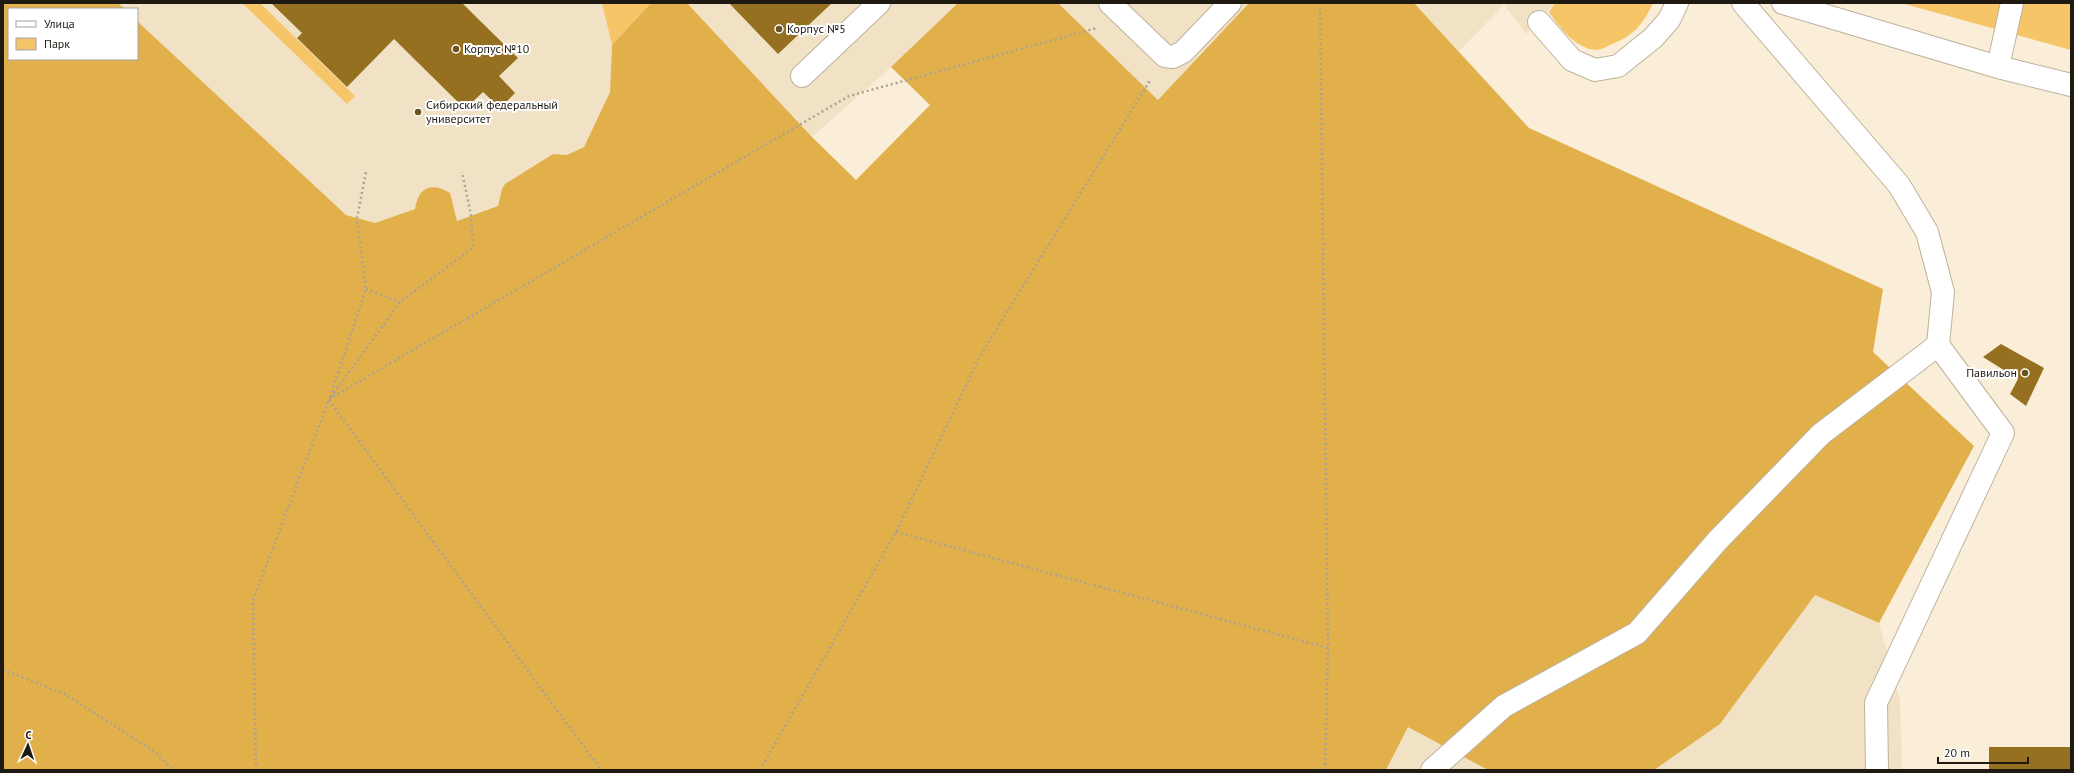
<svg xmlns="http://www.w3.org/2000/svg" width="2074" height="773" font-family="'PT Sans',sans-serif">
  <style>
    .built { fill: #f2e2c5 }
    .green { fill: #f5c568 }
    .forest { fill: #e1b04b }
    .building { fill: #947020 }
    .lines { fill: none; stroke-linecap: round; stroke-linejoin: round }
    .minor-casing { stroke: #bdb29c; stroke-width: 24 }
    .path { stroke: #aca291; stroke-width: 2.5; stroke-dasharray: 2 3; stroke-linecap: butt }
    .minor { stroke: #fff; stroke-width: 22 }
    .poi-dot { fill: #6a5222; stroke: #fff; stroke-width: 1.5 }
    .labels { text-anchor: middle; stroke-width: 4; stroke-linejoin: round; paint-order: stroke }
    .poi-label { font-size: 12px; fill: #1e1a12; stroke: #fff; text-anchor: start }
  </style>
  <rect width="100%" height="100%" fill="#fbeed8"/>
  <path class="built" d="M118,3H651L612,45L610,92L584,147L567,155L553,154L502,189L499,206L457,221L449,193L423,191L417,199L415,209L375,223L346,216L137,21V9H125Z
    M687,3H958L891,67L812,137Z
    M1058,3H1249L1158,100Z
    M1414,3H1555L1526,34L1504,5L1459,51Z
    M1815,595L1879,623L1900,700L1902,770H1654L1720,724Z
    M1408,726L1488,770H1386Z"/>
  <path class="green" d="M242,3H260L355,96L347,104Z
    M602,3H651L612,45Z
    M1555,3H1653C1643,25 1633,36 1610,45C1606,47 1600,50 1596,50C1576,49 1558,26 1549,12Z
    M1901,3H2071V50Z"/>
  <path class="forest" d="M3,3H118L125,9H9V59H137V21L346,215L375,223L415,209C418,187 432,182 450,193L457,221L498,206L502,189L505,184L553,154L567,155L584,147L610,92L612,45L651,3H687L812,137L856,180L930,105L891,67L958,3H1058L1158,100L1249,3H1414L1529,128L1883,289L1873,352L1974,446L1879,623L1815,595L1720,724L1654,770H1488L1408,727L1386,770H3Z"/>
  <path class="building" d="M271,3H462L518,58L499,76L515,93L500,108L483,92L465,109L394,39L347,87L297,38L302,33Z
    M729,3H832L778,54Z
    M2001,344L2044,368L2026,406L2010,394L2018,379L1983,357Z
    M1989,747H2071V770H1989Z"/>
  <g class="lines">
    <g class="minor-casing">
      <path id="minor" d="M1110,3L1165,56L1173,57L1183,52L1230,3
        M1783,3L1998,67L2071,85
        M1539,22L1572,60L1595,70L1618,66L1653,38L1669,20L1677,3
        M1998,67L2012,3
        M802,76L879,3
        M1432,770L1504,706L1637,633L1718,540L1821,434L1938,345L1943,292L1927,232L1899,185L1743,3
        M1877,770L1876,703L2003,433L1938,345"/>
    </g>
    <path class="path" d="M1320,3L1328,648L1325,770
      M366,289L400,302
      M330,397L366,289L357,218L366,172
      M331,397L400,302L473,248L471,215L462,172
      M329,400L601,770
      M896,532L1328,648
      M3,670L65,694L155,752L173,770
      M256,770L253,601L329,399L849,96L1097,28
      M760,770L896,532L980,356L1151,79"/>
    <use href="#minor" class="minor"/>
  </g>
  <g class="poi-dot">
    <circle cx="779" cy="29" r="4"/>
    <circle cx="456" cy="49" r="4"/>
    <circle cx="418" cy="112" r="4"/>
    <circle cx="2025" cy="373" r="4"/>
  </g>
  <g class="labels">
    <g class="poi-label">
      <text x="787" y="33">Корпус №5</text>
      <text x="464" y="53">Корпус №10</text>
      <text x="426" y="109">Сибирский федеральный<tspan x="426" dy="14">университет</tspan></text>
      <text x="2017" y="377" text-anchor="end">Павильон</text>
    </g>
  </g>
  <rect width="2074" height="773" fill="none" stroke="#1e1a12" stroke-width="8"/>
  <rect x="8" y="8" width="130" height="52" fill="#ffffff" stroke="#a5a3a0"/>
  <rect x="16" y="21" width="20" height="6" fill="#ffffff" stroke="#a5a3a0"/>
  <text x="44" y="28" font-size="12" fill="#1e1a12">Улица</text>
  <rect x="16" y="38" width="20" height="12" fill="#f5c568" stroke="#a5a3a0"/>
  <text x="44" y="48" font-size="12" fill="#1e1a12">Парк</text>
  <g transform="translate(28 745) rotate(3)" stroke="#ffffff" stroke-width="3" paint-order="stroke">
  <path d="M0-3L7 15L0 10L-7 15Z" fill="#1e1a12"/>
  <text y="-6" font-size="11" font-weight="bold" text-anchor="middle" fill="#1e1a12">С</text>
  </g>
  <path d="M1938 757v6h90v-6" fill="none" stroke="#1e1a12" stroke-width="2"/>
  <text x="1944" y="757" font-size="12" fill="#1e1a12" stroke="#ffffff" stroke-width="3" paint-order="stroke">20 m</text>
</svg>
